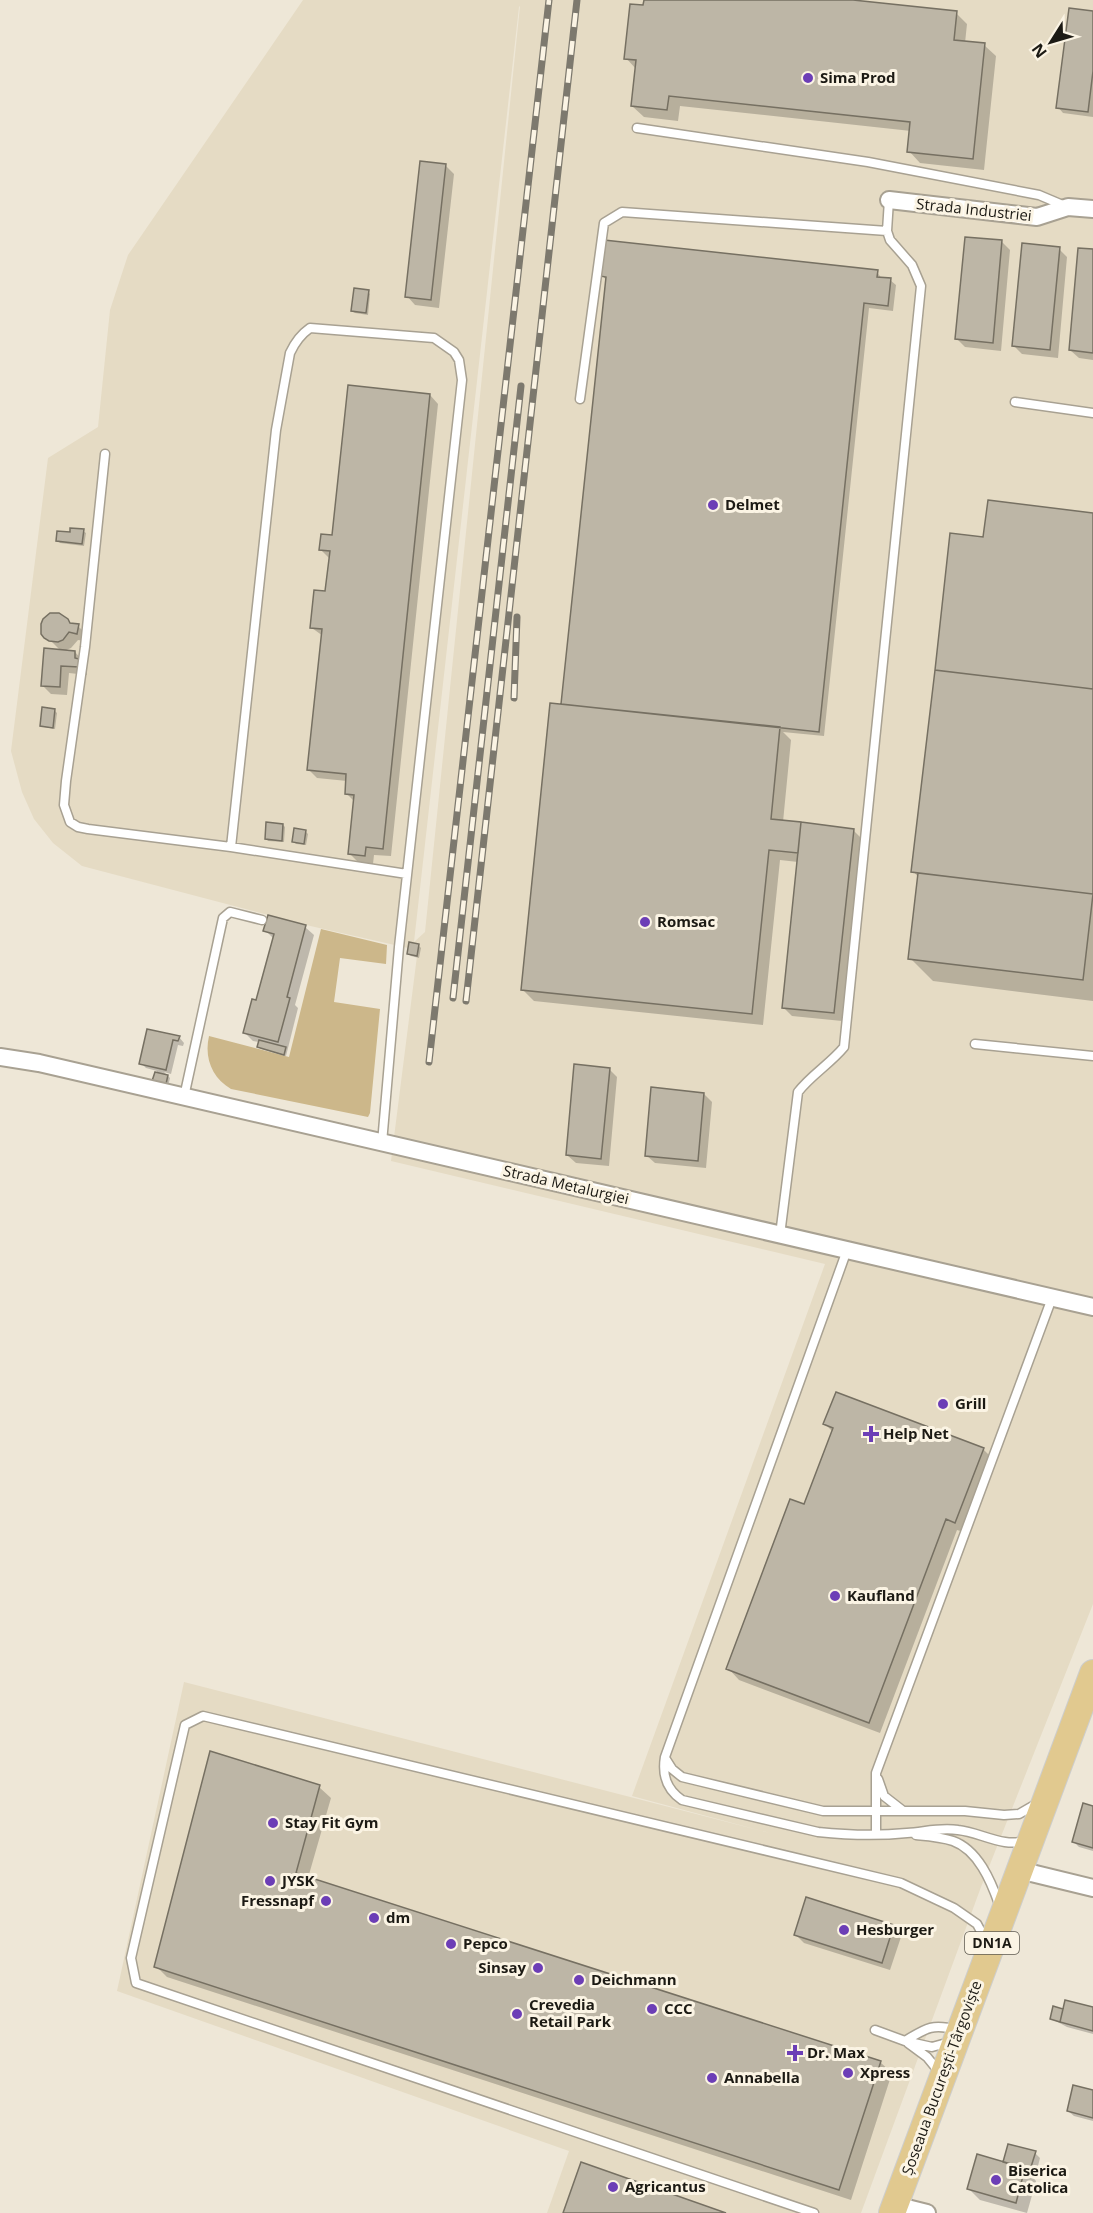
<svg xmlns="http://www.w3.org/2000/svg" width="1093" height="2213" font-family="'Open Sans',sans-serif">
  <style>
    .built { fill: #e5dbc4; fill-rule: evenodd }
    .green { fill: #ccb78a }
    .shadow { fill: #0003 }
    .building { fill: #bdb6a6; stroke: #767062; stroke-width: 1.5 }
    .lines { fill: none; stroke-linecap: round; stroke-linejoin: round }
    .lane-casing { stroke: #a8a192; stroke-width: 11 }
    .street-casing { stroke: #a8a192; stroke-width: 20 }
    .primary-casing { stroke: #cdcdcb; stroke-width: 28 }
    .lane { stroke: #fff; stroke-width: 8 }
    .street { stroke: #fff; stroke-width: 16 }
    .primary { stroke: #e1c98f; stroke-width: 26 }
    .rail-casing { stroke: #7d796e; stroke-width: 7 }
    .rail { stroke: #fbf4e4; stroke-width: 4.5; stroke-dasharray: 14; stroke-linecap: butt }
    .poi-dot { fill: #6c3eb6; stroke: #fbf4e4; stroke-width: 2 }
    .labels { text-anchor: middle; stroke-width: 6; stroke-linejoin: round; paint-order: stroke }
    .shield { fill: #fbf4e4; stroke: #5f5b52; stroke-width: 1.5 }
    .shield-label { font-size: 14px; font-weight: bold; fill: #1c1a14 }
    .poi-label { font-size: 15px; font-weight: bold; fill: #1c1a14; stroke: #fbf4e4; text-anchor: start }
    .street-label { font-size: 15px; fill: #1c1a14; stroke: #fbf4e4 }
  </style>
  <rect width="100%" height="100%" fill="#eee7d7"/>
  <path class="built" d="M303,0H1093V1604L981,1887L861,2213H547L569,2151L117,1991L184,1682L770,1833L632,1796L825,1264L391,1161L417,956L407,954L408,948L306,925L82,866L53,843L34,819L22,792L11,751L48,458L98,427L110,310L128,255ZM520,6L425,932L414,942L519,7Z"/>
  <path class="green" d="M321,929L387,945L386,964L340,958L334,1002L380,1009L370,1113L368,1117L231,1089C212,1078 204,1058 209,1036L289,1057Z"/>
  <path class="shadow" d="M645,0H839L956,13L967,24L965,43L984,45L996,56L984,170L920,163L909,151L911,131L680,106L678,121L644,117L632,106L636,69L626,58L645,7Z
    M1093,13V117L1063,113L1058,107Z
    M445,165L454,174L439,308L415,305L407,296Z
    M1002,242L1010,250L1001,351L965,347L957,339Z
    M1059,249L1067,257L1058,358L1022,354L1014,346Z
    M1093,250V360L1079,358L1070,350Z
    M877,272L882,279L890,280L896,285L893,311L869,308L824,736L783,732L791,740L783,822L853,830L861,838L842,1021L792,1016L783,1007L798,862L780,860L763,1025L534,1001L523,990L562,706L607,281L602,275Z
    M368,292L370,294L368,315L355,313L352,311Z
    M430,395L438,404L391,856L374,855L373,864L358,862L350,854L355,802L346,793L347,781L317,778L309,770L323,636L312,628L327,593L329,558L321,550L333,537Z
    M1093,514V1001L933,981L910,958L919,878L913,871L985,539Z
    M83,531L86,533L84,546L60,543L58,541Z
    M71,625L78,626L86,634L85,641L78,640L71,648L64,651L75,652L83,661V665L87,669V675L69,673L67,695L51,694L42,685L61,651L43,633Z
    M54,710L57,713L55,729L44,727L42,725Z
    M283,825L285,827L284,842L268,841L266,838Z
    M305,831L308,834L306,845L296,844L294,842Z
    M305,927L314,935L295,1005L298,1008L286,1056L261,1049L258,1047L260,1042L253,1041L244,1032L257,1002L274,939L265,930Z
    M419,946L421,948L419,958L411,956L409,954Z
    M148,1030L179,1037L184,1043L183,1046L178,1045L171,1074L164,1072L170,1078L168,1086L154,1080L157,1071L146,1068L141,1063Z
    M609,1069L617,1077L609,1166L576,1163L567,1155Z
    M704,1094L712,1102L706,1168L655,1163L646,1155Z
    M825,1424L983,1449L994,1460L967,1533L957,1530L880,1733L739,1680L728,1668L805,1506L833,1432Z
    M319,1787L331,1798L308,1878L880,2062L892,2073L851,2200L167,1977L156,1966Z
    M1093,1807V1851L1079,1847L1073,1841Z
    M893,1926L902,1934L890,1970L804,1943L796,1935Z
    M1093,2009V2034L1067,2027L1052,2019L1064,2011Z
    M1093,2091V2121L1074,2116L1068,2111Z
    M1035,2153L1040,2158L1036,2174L1027,2171L1036,2181L1027,2213L980,2200L969,2189L1004,2164Z"/>
  <path class="building" d="M644,0H853L957,11L954,40L985,43L973,159L907,152L910,122L669,96L667,110L631,106L636,60L624,59L630,4L643,5Z
    M1069,8L1093,11V71L1088,112L1056,108Z
    M420,161L446,164L431,300L405,297Z
    M965,237L1002,240L993,343L955,339Z
    M604,240L878,270L877,277L891,278L888,306L864,303L819,732L561,704L606,277L600,276Z
    M1022,243L1060,247L1050,350L1012,346Z
    M1078,248L1093,249V353L1069,350Z
    M354,288L369,290L366,313L351,311Z
    M348,385L430,394L383,849L366,847L365,856L348,854L354,795L345,794L346,774L307,770L322,629L310,628L314,590L325,591L330,551L319,550L321,534L332,535Z
    M988,500L1093,513V689L935,670L950,533L983,537Z
    M70,528L84,529L82,544L56,541L57,531L70,532Z
    M50,613H59L68,619L70,623L79,624L77,634L69,632L63,640L58,642L49,641L44,638L41,634V624L43,619Z
    M44,648L75,651V658L79,659V667L61,666L60,687L41,686Z
    M935,670L1093,689V894L911,872Z
    M550,703L780,727L771,819L801,822L798,853L769,850L752,1014L521,990Z
    M42,707L55,709L53,728L40,726Z
    M266,822L283,824L282,841L265,839Z
    M801,822L854,829L834,1013L782,1008Z
    M294,828L306,830L304,844L292,842Z
    M918,873L1093,894L1083,980L908,959Z
    M268,915L306,925L287,997L290,998L278,1042L243,1033L252,999L256,1000L274,934L263,931Z
    M409,942L419,944L417,956L407,954Z
    M147,1029L180,1036L178,1041L173,1040L166,1070L139,1064Z
    M259,1040L286,1047L284,1055L257,1047Z
    M574,1064L610,1068L601,1159L566,1155Z
    M155,1072L168,1075L166,1084L152,1081Z
    M651,1087L704,1093L698,1161L645,1156Z
    M836,1392L984,1448L955,1523L946,1519L869,1723L726,1669L790,1499L804,1504L833,1428L823,1424Z
    M210,1751L320,1785L296,1873L881,2061L839,2190L154,1967Z
    M1083,1803L1093,1806V1848L1072,1842Z
    M806,1897L894,1925L882,1963L794,1935Z
    M1065,2000L1093,2007V2031L1060,2022Z
    M1053,2006L1063,2009L1060,2022L1050,2019Z
    M1073,2085L1093,2090V2118L1067,2111Z
    M1008,2144L1036,2151L1030,2170L1003,2162Z
    M977,2154L1025,2168L1016,2203L967,2189Z
    M581,2162L726,2213H563Z"/>
  <g class="lines">
    <g class="lane-casing">
      <path id="lane" d="M637,128L868,162L1039,195L1065,206
        M580,399L604,223L622,212L887,231
        M1015,402L1093,413
        M105,454L85,647L66,781L64,805L70,822L78,827L88,829L231,847L407,874
        M231,847L276,430L290,353C295,342 300,335 310,328L434,338L454,352L459,360L462,380L399,947L382,1143
        M975,1044L1093,1056
        M184,1097L223,918L230,912L262,920
        M780,1235L798,1092C811,1075 830,1064 844,1047L921,286L912,265L890,240L887,231L889,200
        M847,1250L665,1757C662,1775 666,1789 682,1800L818,1832C847,1835 878,1836 907,1833C924,1832 940,1827 958,1830C980,1832 1005,1849 1026,1840
        M665,1758L672,1769L682,1777L823,1811H965L1004,1815L1019,1814L1038,1803
        M878,1779L884,1796L902,1810
        M876,1834V1773L1052,1298
        M916,1835C928,1836 942,1837 953,1841C978,1850 991,1881 999,1904
        M875,2030L905,2041L932,2047L950,2042
        M905,2041C926,2028 933,2023 957,2030
        M908,2043L927,2057L940,2073
        M814,2213L136,1983L131,1958L185,1725L203,1716L901,1883L954,1908L977,1924L987,1943"/>
    </g>
    <g class="street-casing">
      <path id="street" d="M889,200L1037,217L1068,207L1093,209
        M0,1057L39,1063L1093,1307
        M1019,1870L1093,1888
        M895,2205L927,2213"/>
    </g>
    <g class="primary-casing">
      <path id="primary" d="M892,2213L1093,1673"/>
    </g>
    <use href="#lane" class="lane"/>
    <use href="#street" class="street"/>
    <use href="#primary" class="primary"/>
    <g class="rail-casing">
      <path id="rail" d="M514,698L517,617
        M453,998L521,386
        M466,1001L577,0
        M429,1062L549,0"/>
    </g>
    <use href="#rail" class="rail"/>
  </g>
  <g class="poi-dot">
    <circle cx="808" cy="78" r="6"/>
    <circle cx="713" cy="505" r="6"/>
    <circle cx="645" cy="922" r="6"/>
    <circle cx="943" cy="1404" r="6"/>
    <path d="M868 1425h6v6h6v6h-6v6h-6v-6h-6v-6h6z"/>
    <circle cx="835" cy="1596" r="6"/>
    <circle cx="273" cy="1823" r="6"/>
    <circle cx="270" cy="1881" r="6"/>
    <circle cx="326" cy="1901" r="6"/>
    <circle cx="374" cy="1918" r="6"/>
    <circle cx="844" cy="1930" r="6"/>
    <circle cx="451" cy="1944" r="6"/>
    <circle cx="538" cy="1968" r="6"/>
    <circle cx="579" cy="1980" r="6"/>
    <circle cx="652" cy="2009" r="6"/>
    <circle cx="517" cy="2014" r="6"/>
    <path d="M792 2044h6v6h6v6h-6v6h-6v-6h-6v-6h6z"/>
    <circle cx="848" cy="2073" r="6"/>
    <circle cx="712" cy="2078" r="6"/>
    <circle cx="996" cy="2180" r="6"/>
    <circle cx="613" cy="2187" r="6"/>
  </g>
  <g class="labels">
    <rect class="shield" x="965" y="1932" width="54" height="22" rx="4.5"/>
    <g class="shield-label">
      <text x="992" y="1948">DN1A</text>
    </g>
    <g class="poi-label">
      <text x="820" y="83">Sima Prod</text>
      <text x="725" y="510">Delmet</text>
      <text x="657" y="927">Romsac</text>
      <text x="955" y="1409">Grill</text>
      <text x="883" y="1439">Help Net</text>
      <text x="847" y="1601">Kaufland</text>
      <text x="285" y="1828">Stay Fit Gym</text>
      <text x="282" y="1886">JYSK</text>
      <text x="314" y="1906" text-anchor="end">Fressnapf</text>
      <text x="386" y="1923">dm</text>
      <text x="856" y="1935">Hesburger</text>
      <text x="463" y="1949">Pepco</text>
      <text x="526" y="1973" text-anchor="end">Sinsay</text>
      <text x="591" y="1985">Deichmann</text>
      <text x="529" y="2010">Crevedia<tspan x="529" dy="17">Retail Park</tspan></text>
      <text x="664" y="2014">CCC</text>
      <text x="807" y="2058">Dr. Max</text>
      <text x="860" y="2078">Xpress</text>
      <text x="724" y="2083">Annabella</text>
      <text x="1008" y="2176">Biserica<tspan x="1008" dy="17">Catolica</tspan></text>
      <text x="625" y="2192">Agricantus</text>
    </g>
    <g class="street-label">
      <text transform="translate(974 210) rotate(6)" y="5">Strada Industriei</text>
      <text transform="translate(566 1185) rotate(13)" y="5">Strada Metalurgiei</text>
      <text transform="translate(942 2078) rotate(-70)" y="5">Șoseaua București-Târgoviște</text>
    </g>
  </g>
  <g transform="translate(1051 42) rotate(233)" stroke="#fbf4e4" stroke-width="4.5" paint-order="stroke">
  <path d="M0-4.5L10 22L0 15L-10 22Z" fill="#1c1a14"/>
  <text y="-9" font-size="16" font-weight="bold" text-anchor="middle" fill="#1c1a14">N</text>
  </g>
</svg>
